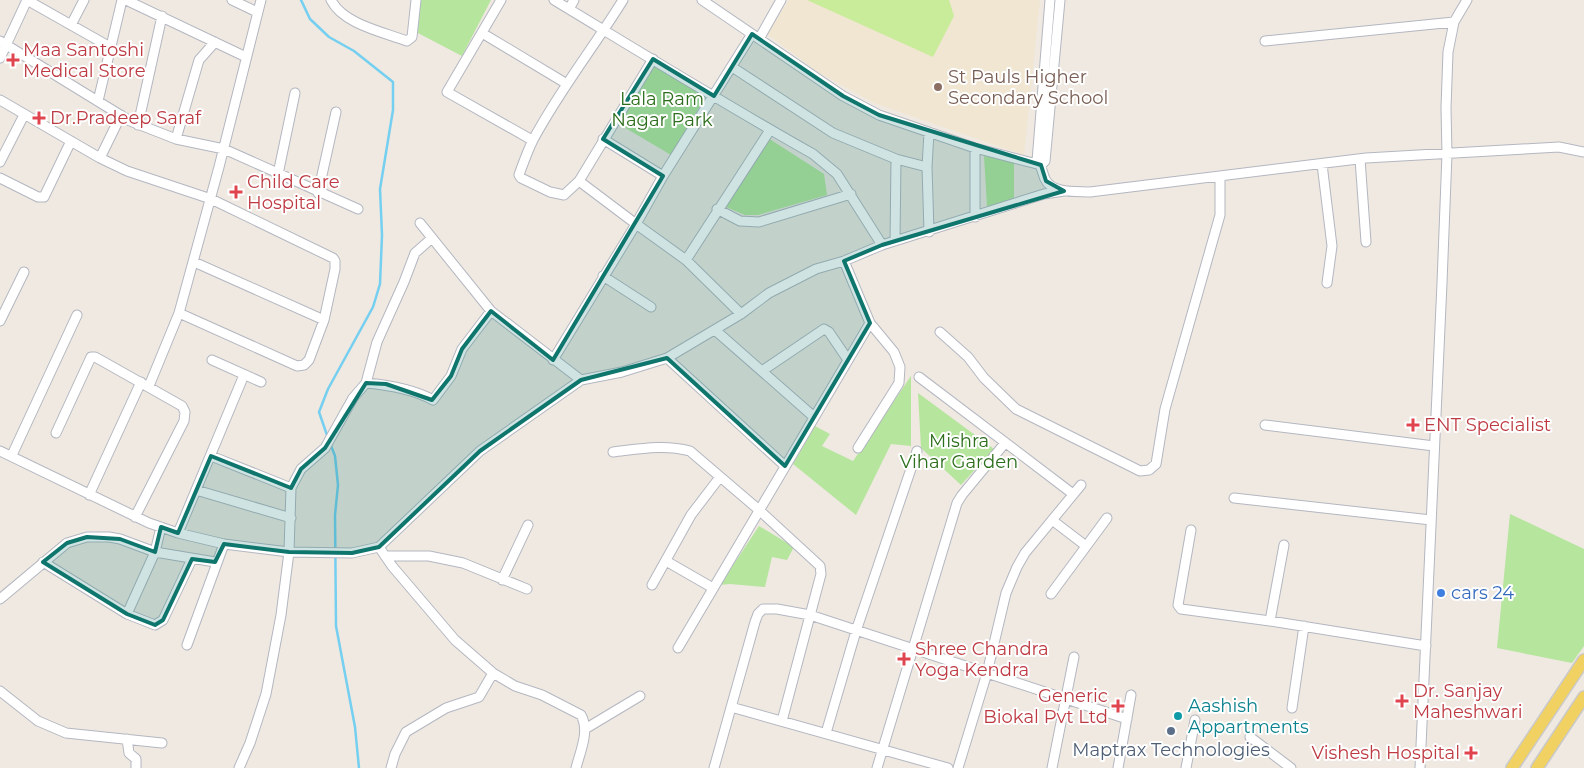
<svg xmlns="http://www.w3.org/2000/svg" width="1584" height="768" font-family="Montserrat,sans-serif">
  <style>
    .education { fill: #f0e6d1 }
    .green { fill: #b6e59e }
    .pitch { fill: #c9ec9a }
    .lines { fill: none; stroke-linecap: round; stroke-linejoin: round }
    .stream { stroke: #75cff0; stroke-width: 2.5 }
    .minor-casing { stroke: #b4b7c1; stroke-width: 11 }
    .major-casing { stroke: #c9c9c9; stroke-width: 14 }
    .minor { stroke: #fff; stroke-width: 9 }
    .major { stroke: #f2d163; stroke-width: 11 }
    .marked { fill: #0f766e; fill-opacity: 0.2; stroke: #0f766e; stroke-width: 4; stroke-linejoin: round }
    .health-dot { fill: #e0444e; stroke: #fff; stroke-width: 2 }
    .education-dot { fill: #8d6e63; stroke: #fff; stroke-width: 2 }
    .shop-dot { fill: #3f7fe0; stroke: #fff; stroke-width: 2 }
    .culture-dot { fill: #0f9aa8; stroke: #fff; stroke-width: 2 }
    .service-dot { fill: #5c6f8a; stroke: #fff; stroke-width: 2 }
    .labels { text-anchor: middle; stroke-width: 4; stroke-linejoin: round; paint-order: stroke }
    .health-label { font-size: 18px; fill: #be3a42; stroke: #fff; text-anchor: start }
    .education-label { font-size: 18px; fill: #785e54; stroke: #fff; text-anchor: start }
    .park-label { font-size: 18px; fill: #2c6e1b; stroke: #fff }
    .shop-label { font-size: 18px; fill: #366cbe; stroke: #fff; text-anchor: start }
    .culture-label { font-size: 18px; fill: #0d838f; stroke: #fff; text-anchor: start }
    .service-label { font-size: 18px; fill: #4e5e75; stroke: #fff }
  </style>
  <rect width="100%" height="100%" fill="#efe9e1"/>
  <path class="education" d="M789,0H1040L1024,155L874,103L818,72L767,34Z"/>
  <path class="green" d="M417,0H491L462,56L414,31Z
    M652,65L706,96L671,155L617,123Z
    M768,138L824,174L827,195L758,215H745L726,207Z
    M984,156L1014,161V203L987,206Z
    M911,376V446L891,444L856,515L793,464L815,426L830,434L822,446L853,461Z
    M918,393L994,449L961,485L921,448Z
    M1510,514L1584,549V646L1572,663L1497,648Z
    M759,526L794,547L787,560L772,557L765,587L730,584L720,585Z"/>
  <path class="pitch" d="M807,0H949L954,16L933,57Z"/>
  <g class="lines">
    <path class="stream" d="M301,0L310,19L329,37L354,51L393,82V110L380,189L382,235L380,284L373,307L328,389L319,412L328,438
      M330,443L335,456L338,485L335,515L336,626L355,727L359,768"/>
    <g class="minor-casing">
      <path id="minor" d="M27,0L110,47
        M126,0L246,57
        M232,0L257,12
        M331,0C343,24 383,32 407,41L412,37L416,0
        M501,0L447,92L532,140
        M554,0C640,52 726,105 813,154L837,174L882,245
        M623,0C594,47 559,91 533,140C528,150 524,161 520,172L519,175L521,178L550,192L564,195L579,181L653,59
        M702,0L843,96L879,115L975,148L1041,165
        M1050,0L1037,161C1042,166 1042,172 1045,179C1052,194 1077,191 1090,192L1366,158L1559,147L1584,152
        M569,9L574,0
        M71,25L84,0
        M482,33L567,84
        M759,39L781,0
        M0,41L130,121L176,139L224,149L358,209
        M1265,41L1454,22
        M0,58L27,0
        M732,67L833,133L896,159L895,241
        M0,100L100,158L127,171L211,199L333,258L335,261V269L324,320L309,360L304,365L297,366L179,313
        M98,101L122,0
        M138,125L162,16
        M176,139L199,60L215,42
        M603,139L663,176
        M100,158L121,115
        M896,159L927,167
        M1360,159L1366,242
        M0,162L24,115
        M1322,164L1332,246L1327,283
        M1041,165L1045,161L1060,0
        M278,174L295,93
        M0,178L38,197H44L71,141
        M579,181L636,224L686,260L741,314
        M318,193L336,112
        M717,209L740,221L759,222L851,194
        M975,217V148
        M420,223L491,311L581,380
        M929,232L927,167L929,132
        M432,238L415,253L404,282L377,342L366,383C389,385 413,389 433,400L451,376L462,349L491,311
        M686,260L770,130
        M194,262L324,320
        M603,276L651,307
        M0,321L24,272
        M715,330L814,417
        M940,332L968,357L984,378L1016,409L1140,471L1149,470L1156,464L1165,409L1220,215V176
        M667,358L785,466
        M212,360L261,382
        M553,360L636,224L663,176L752,34
        M762,371L824,329L829,332L848,360
        M919,377L1073,494
        M149,386L179,313L219,167L261,0
        M1265,425L1434,446
        M56,433L91,357H95L104,362L182,406L185,412L184,421L135,517
        M858,448L899,383L900,367L894,352L870,323
        M0,451L149,523L178,533L224,544L289,552L352,553L379,547L480,451L581,380L622,372L667,358L741,314L769,293L816,269L844,261L882,245L1044,194L1064,191
        M613,452C639,449 664,444 690,451L759,510L820,566L821,574L782,721
        M12,455L77,315
        M211,456L291,488
        M196,490L291,518
        M89,495L141,382
        M1234,498L1431,520
        M1052,520L1086,546
        M1191,530L1178,605L1181,609L1270,621L1426,646
        M178,533L244,375
        M379,547L392,566L455,640L493,673L515,686L542,695L581,715C590,731 580,752 576,768
        M385,556H429L463,563L527,589
        M666,561L713,588
        M43,562L127,614L155,625L163,620L192,559
        M502,580L528,525
        M652,585L691,515L720,477
        M1051,594L1107,518
        M0,599L67,543L87,537H109L120,539L155,552L215,562
        M127,614L155,552L161,527
        M1270,621L1284,545
        M187,645L224,544
        M678,648L870,323L844,261
        M0,691L38,721L66,733L162,743
        M731,707L948,768
        M1292,708L1304,626
        M585,729L640,696
        M826,733L856,631L917,451
        M1250,737L1291,768
        M127,739L129,753L136,759V768
        M239,768L250,743L266,694L281,615L289,552L291,488L301,469L325,448L353,398L366,383
        M391,768L395,754L406,732L446,708L479,697L493,673
        M714,768L755,622L758,614L763,609H777L810,615L1127,719
        M877,768L957,503L962,495L1005,443
        M958,768L987,673L1006,593L1017,567L1025,553L1081,485
        M1052,768L1074,657
        M1118,768L1131,695
        M1186,768L1195,720
        M1420,768L1442,283L1447,154L1446,108L1448,52L1454,22L1467,0"/>
    </g>
    <g class="major-casing">
      <path id="major" d="M1512,768L1584,660
        M1537,768L1584,697"/>
    </g>
    <use href="#minor" class="minor"/>
    <use href="#major" class="major"/>
  </g>
  <path class="marked" d="M752,34L843,96L879,115L1041,165L1046,181L1064,191L882,245L844,261L870,323L785,466L667,358L581,380L480,451L379,547L352,553L289,552L224,544L215,562L192,559L163,620L155,625L127,614L43,562L67,543L87,537L120,539L155,552L161,527L178,533L211,456L291,488L301,469L325,448L366,383L386,384L432,400L451,376L462,349L491,311L553,360L663,176L603,139L653,59L714,96Z"/>
  <g class="health-dot">
    <path d="M10.5 52.5h5v5h5v5h-5v5h-5v-5h-5v-5h5z"/>
    <path d="M36.5 110.5h5v5h5v5h-5v5h-5v-5h-5v-5h5z"/>
    <path d="M233.5 184.5h5v5h5v5h-5v5h-5v-5h-5v-5h5z"/>
    <path d="M1410.5 417.5h5v5h5v5h-5v5h-5v-5h-5v-5h5z"/>
    <path d="M901.5 651.5h5v5h5v5h-5v5h-5v-5h-5v-5h5z"/>
    <path d="M1399.5 693.5h5v5h5v5h-5v5h-5v-5h-5v-5h5z"/>
    <path d="M1115.5 698.5h5v5h5v5h-5v5h-5v-5h-5v-5h5z"/>
    <path d="M1468.5 745.5h5v5h5v5h-5v5h-5v-5h-5v-5h5z"/>
  </g>
  <circle class="education-dot" cx="938" cy="87" r="5"/>
  <circle class="shop-dot" cx="1441" cy="593" r="5"/>
  <circle class="culture-dot" cx="1178" cy="716" r="5"/>
  <circle class="service-dot" cx="1171" cy="731" r="5"/>
  <g class="labels">
    <g class="health-label">
      <text x="23" y="56">Maa Santoshi<tspan x="23" dy="21">Medical Store</tspan></text>
      <text x="50" y="124">Dr.Pradeep Saraf</text>
      <text x="247" y="188">Child Care<tspan x="247" dy="21">Hospital</tspan></text>
      <text x="1424" y="431">ENT Specialist</text>
      <text x="915" y="655">Shree Chandra<tspan x="915" dy="21">Yoga Kendra</tspan></text>
      <text x="1413" y="697">Dr. Sanjay<tspan x="1413" dy="21">Maheshwari</tspan></text>
      <text x="1108" y="702" text-anchor="end">Generic<tspan x="1108" dy="21">Biokal Pvt Ltd</tspan></text>
      <text x="1460" y="759" text-anchor="end">Vishesh Hospital</text>
    </g>
    <g class="education-label">
      <text x="948" y="83">St Pauls Higher<tspan x="948" dy="21">Secondary School</tspan></text>
    </g>
    <g class="park-label">
      <text x="662" y="105">Lala Ram<tspan x="662" dy="21">Nagar Park</tspan></text>
      <text x="959" y="447">Mishra<tspan x="959" dy="21">Vihar Garden</tspan></text>
    </g>
    <g class="shop-label">
      <text x="1451" y="599">cars 24</text>
    </g>
    <g class="culture-label">
      <text x="1188" y="712">Aashish<tspan x="1188" dy="21">Appartments</tspan></text>
    </g>
    <g class="service-label">
      <text x="1171" y="756">Maptrax Technologies</text>
    </g>
  </g>
</svg>
